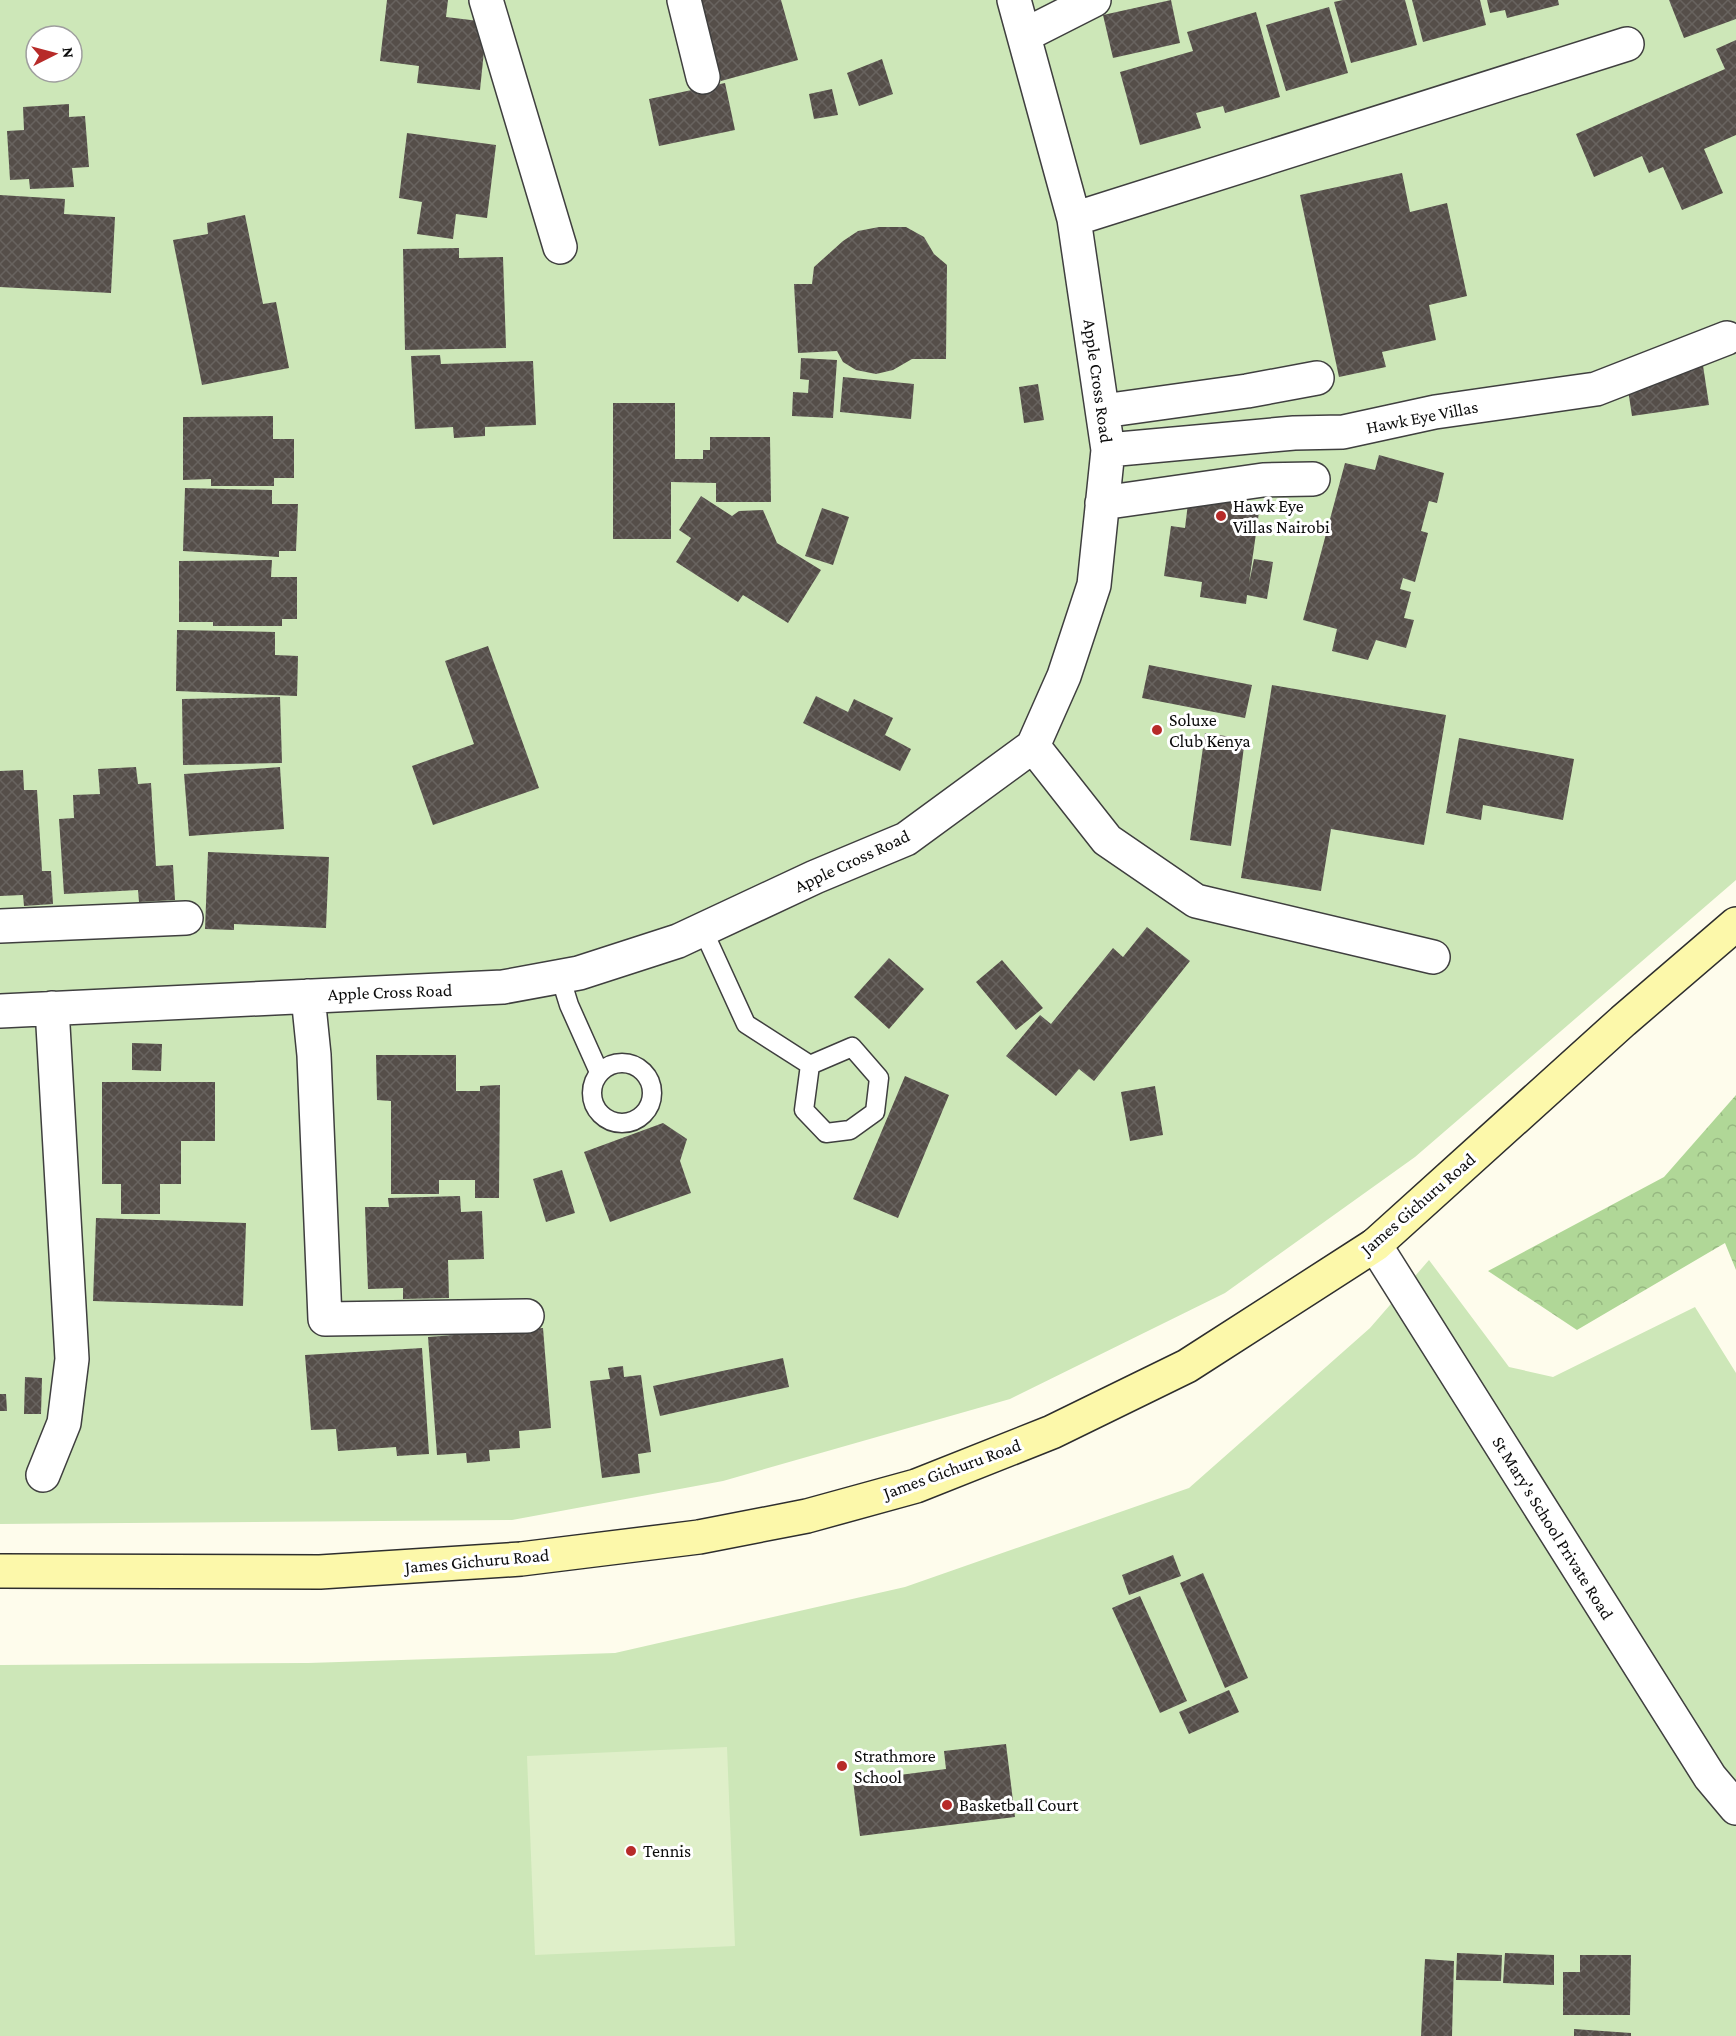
<svg xmlns="http://www.w3.org/2000/svg" width="1736" height="2036" font-family="'Crimson Pro',serif">
  <style>
    .forest { fill: url(#forest-crowns) }
    .park { fill: #cde7b8; fill-rule: evenodd }
    .pitch { fill: #dfefc9 }
    .building { fill: url(#building-cross-hatch) }
    .lines { fill: none; stroke-linecap: round; stroke-linejoin: round }
    .lane-casing { stroke: #3f3f3f; stroke-width: 21 }
    .street-casing { stroke: #3f3f3f; stroke-width: 36 }
    .secondary-casing { stroke: #2e2e2e; stroke-width: 36 }
    .lane { stroke: #fff; stroke-width: 18 }
    .street { stroke: #fff; stroke-width: 33 }
    .secondary { stroke: #fcf8aa; stroke-width: 33 }
    .poi-dot { fill: #b72b29; stroke: #fff; stroke-width: 2 }
    .labels { text-anchor: middle; stroke-width: 6; stroke-linejoin: round; paint-order: stroke }
    .street-label { font-size: 18px; fill: #0c0c0c; stroke: #fff }
    .poi-label { font-size: 18px; fill: #0c0c0c; stroke: #fff; text-anchor: start }
  </style>
  <defs>
    <pattern id="forest-crowns" width="20" height="18" patternUnits="userSpaceOnUse" patternTransform="scale(1.5)"><rect width="20" height="18" fill="#b0d797"/><path d="M2 6a3 3 0 1 1 6 0M12 15a3 3 0 1 1 6 0" fill="none" stroke="#96b781"/></pattern>
    <pattern id="building-cross-hatch" width="8" height="8" patternUnits="userSpaceOnUse" patternTransform="scale(1.5)"><rect width="8" height="8" fill="#554e49"/><path d="M0 0l8 8M0 8l8-8" fill="none" stroke="#68635f"/></pattern>
  </defs>
  <rect width="100%" height="100%" fill="#fefcec"/>
  <path class="forest" d="M1736,1095V1270L1725,1243L1577,1330L1488,1271L1664,1177Z"/>
  <path class="park" d="M0,0H1736V880L1415,1157L1225,1293L1010,1399L723,1481L512,1520L0,1524ZM36,36H72V72H36Z
    M1429,1260L1509,1367L1553,1377L1695,1307L1736,1373V2036H0V1665L308,1663L615,1653L905,1587L1189,1488L1370,1328Z"/>
  <path class="pitch" d="M727,1747L735,1946L535,1955L527,1756Z"/>
  <path class="building" d="M387,0H448L446,17L487,22L480,90L417,83L419,66L380,61Z
    M699,0H781L798,60L721,81Z
    M1171,0L1180,43L1113,58L1103,15Z
    M1343,0H1405L1417,45L1351,63L1334,2Z
    M1412,0H1480L1486,25L1423,42Z
    M1487,0H1558L1559,5L1507,18L1505,10L1490,13Z
    M1669,0H1736V19L1684,38Z
    M1329,7L1348,73L1286,91L1266,25Z
    M1256,12L1280,97L1225,113L1223,106L1196,113L1201,128L1140,145L1120,72L1193,51L1187,32Z
    M1736,40V135L1704,149L1723,193L1682,210L1663,167L1649,173L1642,156L1594,177L1576,134L1725,69L1716,49Z
    M882,59L893,94L859,106L847,73Z
    M725,83L735,130L659,146L649,99Z
    M832,89L838,115L814,119L809,94Z
    M69,104V117L85,116L89,167L72,168L74,187L30,189L29,179L10,180L7,131L24,130L23,107Z
    M407,133L496,145L487,218L456,214L453,239L417,234L422,202L399,198Z
    M1402,173L1410,212L1447,203L1467,296L1429,305L1436,340L1382,352L1386,367L1339,377L1300,195Z
    M0,195L65,199L64,214L115,217L111,293L0,287Z
    M245,215L263,304L276,302L289,368L202,385L173,240L208,234L207,223Z
    M879,227H906L924,237L934,254L947,265L946,359H912L893,370L876,374L856,370L843,362L837,351L798,353L794,284H812L814,267L843,241L858,231Z
    M459,248V258L503,257L506,348L405,350L403,249Z
    M440,355L441,364L533,361L536,425L485,427V436L454,438L453,427L415,429L411,356Z
    M801,358L837,360L833,418L792,416L793,392L808,393L809,380L800,379Z
    M1702,359L1709,405L1632,416L1625,370Z
    M843,377L914,384L911,419L840,412Z
    M1038,384L1044,420L1024,423L1019,387Z
    M613,403H675V459H703V450H710V437H770L771,502H716V483L671,482V539H613Z
    M273,416V439H294V478H274V486H211V479L183,480V417Z
    M1379,455L1444,473L1437,503L1429,501L1421,531L1428,533L1415,582L1403,578L1400,589L1411,592L1404,618L1414,620L1406,648L1376,640L1368,660L1332,651L1337,629L1303,620L1345,463L1375,470Z
    M185,488L272,490V504H298L296,551H279V557L183,551Z
    M1189,495L1260,505L1249,583L1254,559L1273,562L1267,599L1247,595L1246,604L1200,597L1202,582L1164,576L1171,526L1185,528Z
    M701,496L732,516L739,511L763,510L777,543L821,570L788,623L743,595L738,602L676,562L691,538L679,530Z
    M822,508L849,517L833,565L805,556Z
    M272,560L271,577H297V619H282V626H213V622H179V561Z
    M177,630L275,632V655L298,656L297,696L176,691Z
    M488,646L539,788L433,825L412,766L474,744L445,661Z
    M1149,665L1252,685L1245,718L1142,698Z
    M1272,685L1446,715L1424,845L1331,829L1321,891L1241,878Z
    M816,696L848,712L854,699L893,718L885,735L911,749L900,771L803,723Z
    M280,697L282,763L183,765L182,699Z
    M1205,733L1245,739L1231,846L1190,840Z
    M1459,738L1574,759L1563,820L1483,805L1481,820L1446,813Z
    M136,767L138,784L151,783L156,866L173,865L175,900L139,902L138,890L64,894L59,819L74,818L73,795L100,794L98,769Z
    M280,767L284,829L189,836L184,774Z
    M23,770L24,790H37L42,871H51L53,904L24,906L23,895L0,896V771Z
    M208,852L329,857L326,928L234,924V930L205,929Z
    M1147,927L1190,961L1094,1081L1079,1069L1056,1096L1006,1056L1040,1015L1051,1024L1113,948L1123,957Z
    M889,958L924,989L889,1029L854,997Z
    M1002,960L1043,1008L1016,1030L976,982Z
    M132,1043L162,1044L161,1071L132,1070Z
    M376,1055H456V1091H480V1086L500,1085L499,1198H475V1180H439V1194H391V1101L377,1100Z
    M905,1076L949,1095L898,1218L853,1199Z
    M102,1082H215V1141H181V1184H160V1214H121V1184H102Z
    M1155,1086L1163,1135L1130,1141L1121,1092Z
    M663,1123L687,1139L680,1161L691,1193L610,1222L584,1152Z
    M562,1170L575,1213L546,1222L533,1179Z
    M460,1196L461,1212L482,1211L484,1259L448,1260L449,1298L403,1299V1288L368,1289L365,1207H389L388,1198Z
    M96,1218L246,1223L243,1306L93,1301Z
    M543,1328L551,1428L519,1431L520,1448L489,1450L490,1461L467,1463L466,1453L437,1455L428,1337Z
    M422,1348L429,1454L397,1456L396,1447L338,1451L336,1429L311,1430L305,1355Z
    M783,1358L789,1387L660,1416L653,1386Z
    M623,1366L624,1377L641,1375L651,1452L638,1454L640,1473L602,1478L590,1381L610,1379L608,1368Z
    M25,1377L42,1378L41,1414H24Z
    M0,1394H6L7,1411H0Z
    M1173,1555L1181,1576L1129,1595L1122,1575Z
    M1203,1573L1248,1678L1225,1688L1180,1583Z
    M1140,1596L1187,1701L1160,1713L1112,1608Z
    M1229,1690L1239,1712L1189,1734L1179,1712Z
    M1006,1744L1015,1817L860,1836L853,1781L946,1769L944,1751Z
    M1457,1953L1502,1955L1501,1981L1456,1980Z
    M1505,1953L1554,1955V1985L1503,1983Z
    M1580,1955H1631L1630,2015H1563V1972H1580Z
    M1425,1959L1454,1961L1452,2036H1421Z
    M1574,2029L1631,2033V2036H1574Z"/>
  <g class="lines">
    <g class="lane-casing">
      <path id="lane" d="M703,930L746,1024L810,1065L852,1047L879,1078L875,1112L850,1130L826,1133L804,1110L810,1065
        M560,976L569,1005L599,1072
        M592 1093a30 30 0 1 1 60 0a30 30 0 1 1-60 0Z"/>
    </g>
    <g class="street-casing">
      <path id="street" d="M486,0L560,247
        M684,0L703,77
        M1025,35L1094,0
        M1074,219L1627,44
        M1103,411L1247,391L1317,378
        M1108,450L1294,433L1343,432L1435,412L1596,389L1727,338
        M1102,503L1263,480L1313,479
        M1033,746L1107,840L1196,901L1433,957
        M0,926L186,918
        M308,996L314,1055L325,1319L527,1316
        M0,1011L503,987L579,973L678,941L815,877L906,839L1033,746L1064,676L1094,585L1108,450L1074,219L1014,0
        M1375,1245L1710,1777L1736,1808
        M43,1475L64,1423L72,1359L52,1008"/>
    </g>
    <g class="secondary-casing">
      <path id="secondary" d="M0,1571L320,1572L521,1559L699,1537L807,1516L916,1486L1052,1432L1187,1366L1375,1245L1623,1021L1736,924"/>
    </g>
    <use href="#lane" class="lane"/>
    <use href="#street" class="street"/>
    <use href="#secondary" class="secondary"/>
  </g>
  <g class="poi-dot">
    <circle cx="1221" cy="516" r="6"/>
    <circle cx="1157" cy="730" r="6"/>
    <circle cx="842" cy="1766" r="6"/>
    <circle cx="947" cy="1805" r="6"/>
    <circle cx="631" cy="1851" r="6"/>
  </g>
  <g class="labels">
    <g class="street-label">
      <text transform="translate(1098 381) rotate(82)" y="6">Apple Cross Road</text>
      <text transform="translate(1422 417) rotate(-11)" y="6">Hawk Eye Villas</text>
      <text transform="translate(852 861) rotate(-25)" y="6">Apple Cross Road</text>
      <text transform="translate(390 992) rotate(-2)" y="6">Apple Cross Road</text>
      <text transform="translate(1418 1204) rotate(-41)" y="6">James Gichuru Road</text>
      <text transform="translate(952 1469) rotate(-20)" y="6">James Gichuru Road</text>
      <text transform="translate(1553 1528) rotate(58)" y="6">St Mary's School Private Road</text>
      <text transform="translate(477 1561) rotate(-5)" y="6">James Gichuru Road</text>
    </g>
    <g class="poi-label">
      <text x="1233" y="512">Hawk Eye<tspan x="1233" dy="21">Villas Nairobi</tspan></text>
      <text x="1169" y="726">Soluxe<tspan x="1169" dy="21">Club Kenya</tspan></text>
      <text x="854" y="1762">Strathmore<tspan x="854" dy="21">School</tspan></text>
      <text x="959" y="1811">Basketball Court</text>
      <text x="643" y="1857">Tennis</text>
    </g>
  </g>
  <g transform="translate(54 54) rotate(84)"><circle r="28" fill="#ffffff" stroke="#9e9e9e" stroke-width="1.5"/>
  <path d="M0-4.5L10 22L0 15L-10 22Z" fill="#b72b29"/>
  <text y="-9" font-size="16" font-weight="bold" text-anchor="middle" fill="#0c0c0c">N</text>
  </g>
</svg>
